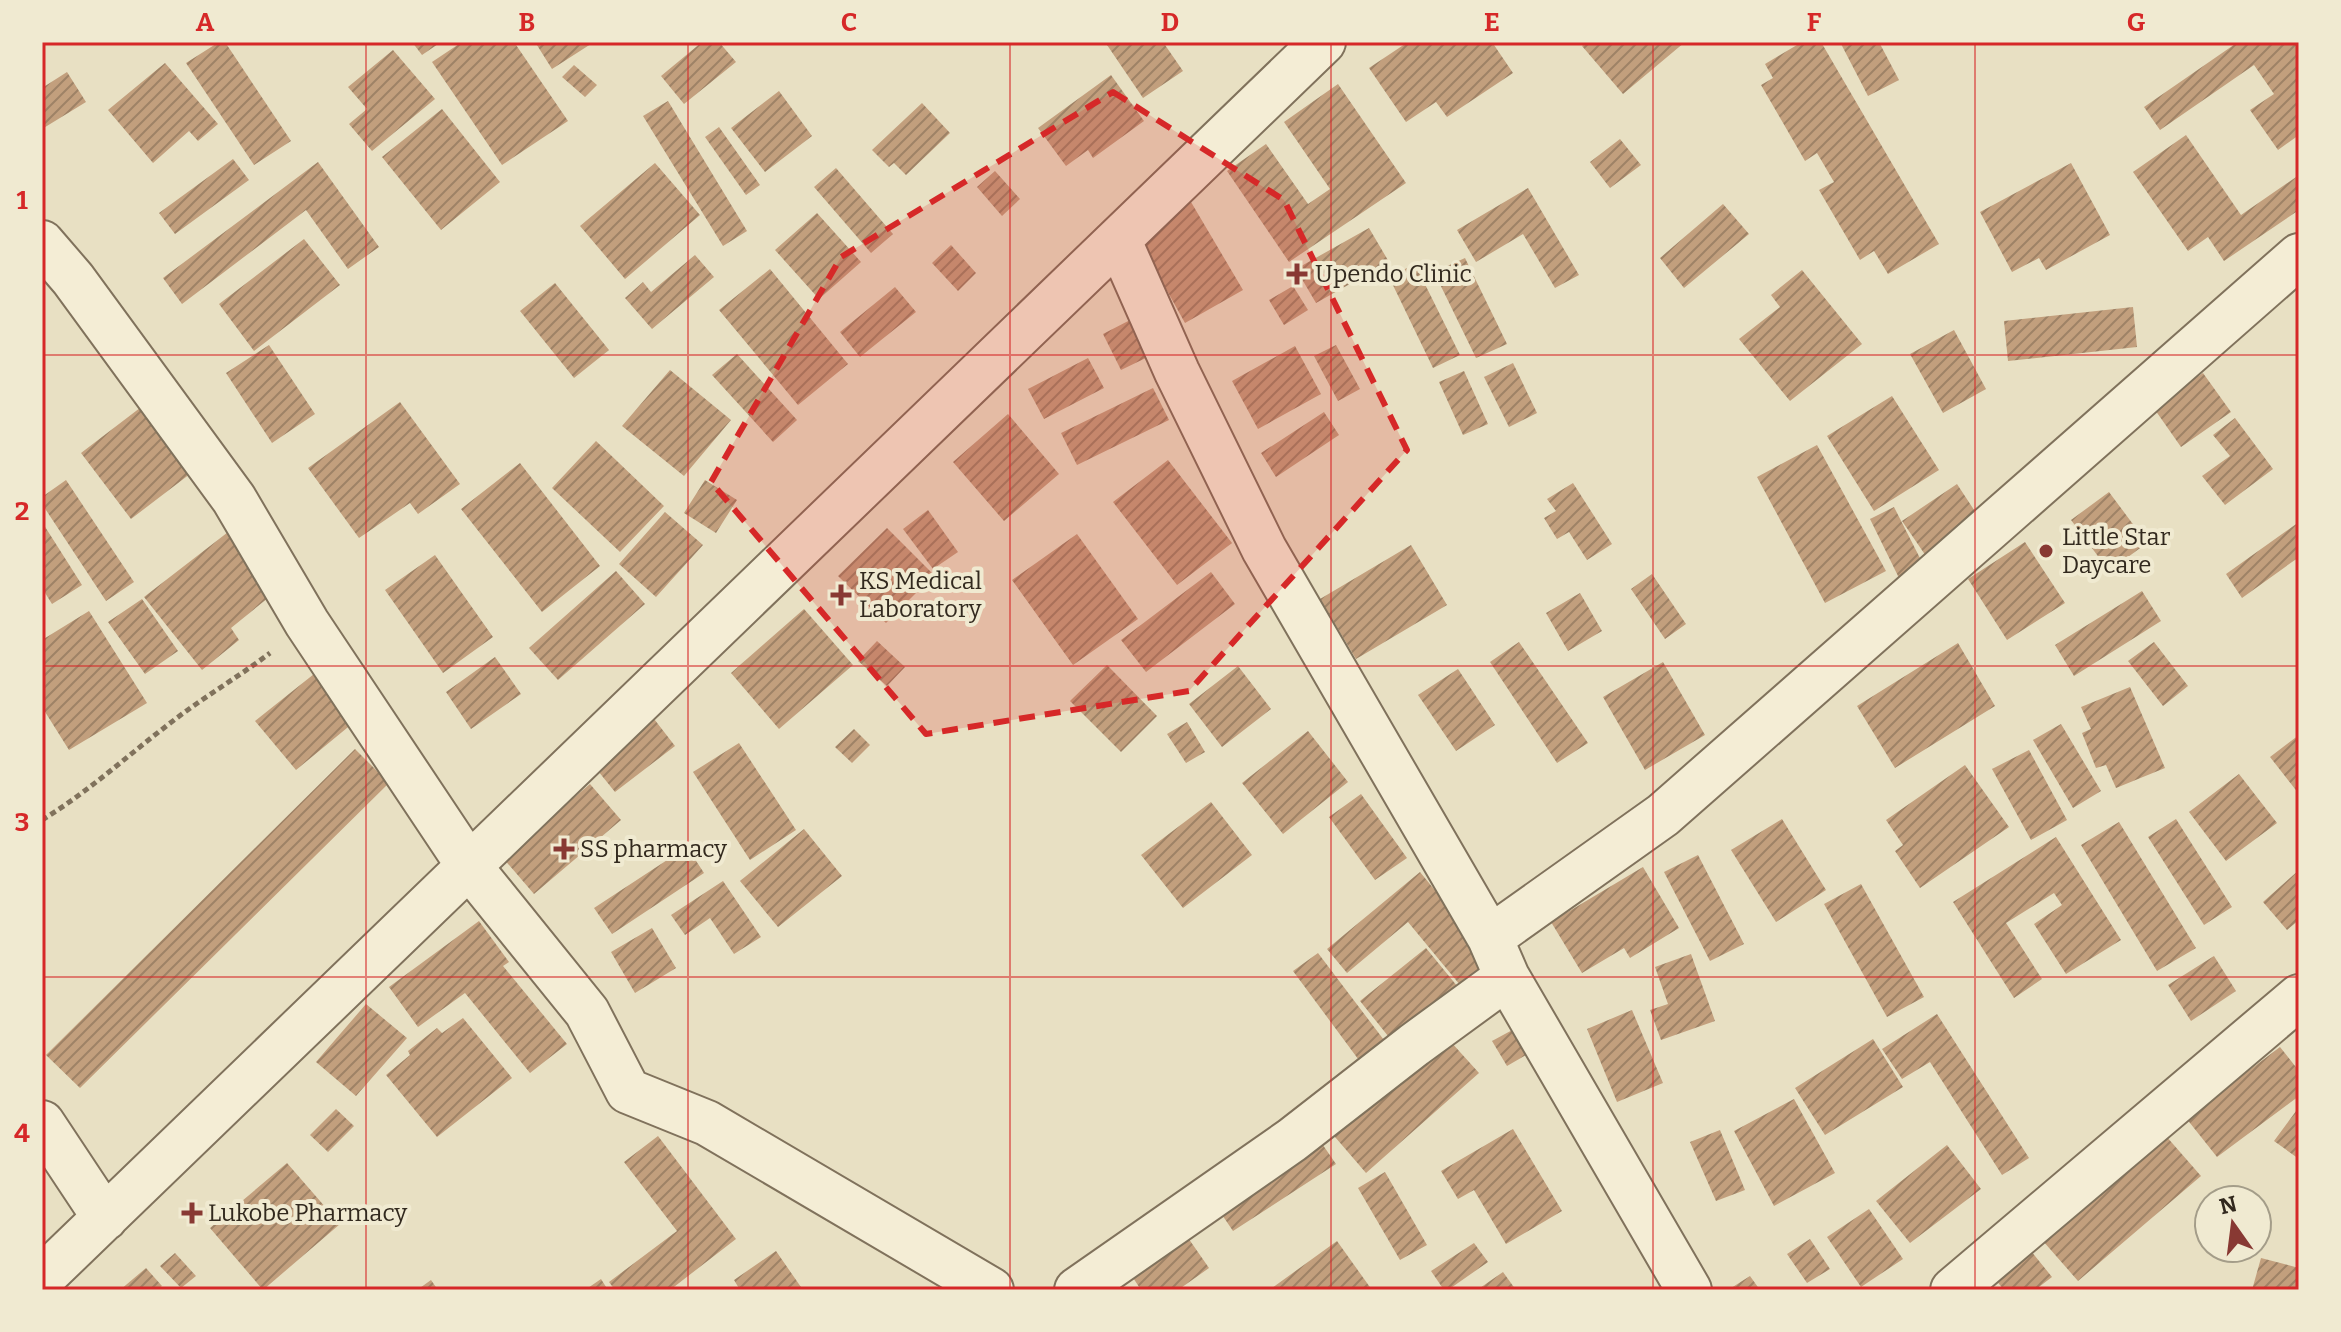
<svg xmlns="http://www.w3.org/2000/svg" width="2341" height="1332" font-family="Bitter,serif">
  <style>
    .building { fill: url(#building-hatch) }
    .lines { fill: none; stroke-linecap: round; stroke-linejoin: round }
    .minor-casing { stroke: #80725c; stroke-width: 48 }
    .path { stroke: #80725c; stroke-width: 5; stroke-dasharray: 6 4; stroke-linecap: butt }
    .minor { stroke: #f4edd5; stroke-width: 44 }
    .marked { fill: #d62828; fill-opacity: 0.2; stroke: #d62828; stroke-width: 6; stroke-dasharray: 16 10; stroke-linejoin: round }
    .grid { fill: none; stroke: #d62828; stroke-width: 2; stroke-opacity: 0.55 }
    .poi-dot { fill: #883933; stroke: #f0ead1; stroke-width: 3 }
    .labels { text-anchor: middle; stroke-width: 8; stroke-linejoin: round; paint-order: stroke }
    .poi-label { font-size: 24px; fill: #32291e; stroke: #f0ead1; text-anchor: start }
    .neatline { fill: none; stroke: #d62828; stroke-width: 3 }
    .grid-label { font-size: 26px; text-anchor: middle; font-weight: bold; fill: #d62828 }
  </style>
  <defs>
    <pattern id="building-hatch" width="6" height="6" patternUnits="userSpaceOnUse" patternTransform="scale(2)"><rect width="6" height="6" fill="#c29f7d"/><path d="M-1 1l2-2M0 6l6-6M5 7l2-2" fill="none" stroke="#9e8266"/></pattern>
  </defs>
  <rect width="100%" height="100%" fill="#e8e0c3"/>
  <path class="building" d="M219,42H225L291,141L254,165L186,63Z
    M412,42H441L422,55Z
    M462,42H514L568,121L502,165L432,62Z
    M535,42H594L552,69Z
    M702,42H719L736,62L684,104L661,76Z
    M1105,42H1163L1183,71L1143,98Z
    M1408,42H1492L1513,73L1447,117L1436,102L1406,122L1369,68Z
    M1586,42H1685L1623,94L1582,46Z
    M1802,42H1821L1939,244L1888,274L1874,251L1860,260L1819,190L1834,182L1817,153L1805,161L1761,85L1773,78L1765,64Z
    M1840,42H1879L1899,80L1868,96Z
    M2238,42H2299V135L2278,150L2250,110L2274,94L2254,65L2160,130L2144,107Z
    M393,50L435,99L372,151L349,124L367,109L348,87Z
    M165,63L218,124L198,141L189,131L153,163L108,110Z
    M574,65L597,85L585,97L562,77Z
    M67,72L86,102L42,129V88Z
    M1111,75L1144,121L1093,158L1088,150L1066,166L1038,128Z
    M1338,84L1406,183L1289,262L1227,171L1266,144L1308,204L1330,189L1284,122Z
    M779,91L812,136L765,172L731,128Z
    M668,101L747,231L723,246L643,116Z
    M922,103L950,133L906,175L894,163L889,167L872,150Z
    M442,109L500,182L441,230L382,157Z
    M719,127L760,185L746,195L705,137Z
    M2186,135L2241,215L2299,175V210L2224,261L2208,237L2188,251L2133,172Z
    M1620,139L1641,165L1610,188L1590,162Z
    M233,159L249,180L175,234L159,213Z
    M318,162L379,247L348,269L306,210L182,304L163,278Z
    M655,163L700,215L625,279L580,226Z
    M2071,163L2110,235L2046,270L2039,258L2012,272L1980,212Z
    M836,168L893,234L871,253L814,187Z
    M995,171L1020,199L1002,216L977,187Z
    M1528,188L1579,275L1555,288L1523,234L1476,262L1457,230Z
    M1191,202L1243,290L1185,323L1135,233Z
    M1723,204L1749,234L1684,288L1660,258Z
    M817,213L861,262L819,299L775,250Z
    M1369,228L1389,262L1316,303L1296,269Z
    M304,239L340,285L254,351L219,304Z
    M951,245L976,273L958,291L932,263Z
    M695,255L714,277L652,329L625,298L643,282L651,292Z
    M1465,258L1507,344L1476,358L1434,272Z
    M1415,264L1460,355L1433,368L1389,277Z
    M770,269L848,364L798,405L719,310Z
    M1802,270L1862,344L1790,401L1739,339L1780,307L1771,295Z
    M555,283L609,350L574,378L520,311Z
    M1293,286L1308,310L1284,325L1269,300Z
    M895,287L916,312L860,357L840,332Z
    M2133,307L2137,347L2008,361L2004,321Z
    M1134,318L1152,355L1121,370L1103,334Z
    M1954,330L1986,389L1943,413L1910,354Z
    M269,345L315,414L272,443L226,373Z
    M1336,345L1360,389L1338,401L1314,356Z
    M1295,346L1321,394L1258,429L1232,381Z
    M737,354L797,420L773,442L712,375Z
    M1088,358L1104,388L1044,419L1028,389Z
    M1513,363L1537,413L1509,427L1484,377Z
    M670,370L731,420L684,476L622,426Z
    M1464,371L1488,424L1463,435L1439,382Z
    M2203,373L2231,412L2181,447L2153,407Z
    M1153,388L1169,420L1077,465L1061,433Z
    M1892,396L1939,470L1874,511L1827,436Z
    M153,398L203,464L131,519L81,453Z
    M400,402L460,484L418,514L410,503L359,538L308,468Z
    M1324,412L1339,435L1276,477L1261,453Z
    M1008,414L1059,474L1004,521L953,462Z
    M2235,418L2273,469L2225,505L2202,476L2230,456L2213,435Z
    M596,441L664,506L620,552L552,488Z
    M1817,445L1886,571L1825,603L1757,477Z
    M1168,460L1232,543L1177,585L1113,502Z
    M520,463L600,566L542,612L461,509Z
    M66,480L134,582L106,601L42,504V497Z
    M705,480L737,500L716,533L684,513Z
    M1573,483L1612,544L1587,560L1569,532L1557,539L1544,518L1556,511L1547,499Z
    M1957,484L1982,522L1928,559L1902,521Z
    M2109,492L2147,543L2109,571L2071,520Z
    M1894,507L1924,566L1899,578L1870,519Z
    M928,510L958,552L933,569L903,529Z
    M665,512L703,545L656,597L619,564Z
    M42,522L82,585L52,604L42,588Z
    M2299,522V557L2242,598L2226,574Z
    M887,528L934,575L886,623L838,576Z
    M232,529L279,589L231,628L239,640L202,670L144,597Z
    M1077,534L1138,619L1073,665L1012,580Z
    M2025,542L2065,603L2007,640L1968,579Z
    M1411,545L1447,605L1356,659L1320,599Z
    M435,555L493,637L443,673L385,590Z
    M616,571L645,604L558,680L529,648Z
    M1211,572L1235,604L1146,672L1121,640Z
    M1652,574L1686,624L1665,639L1631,589Z
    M2142,591L2161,621L2074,676L2055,645Z
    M1580,593L1602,631L1568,651L1546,613Z
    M142,599L178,651L145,674L108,622Z
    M804,609L853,665L779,729L731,673Z
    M89,611L147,703L69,750L42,707V640Z
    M877,641L905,667L887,686L858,661Z
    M1519,642L1588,743L1557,763L1490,662Z
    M2154,642L2188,686L2163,706L2128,661Z
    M1958,643L1995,706L1895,768L1857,706Z
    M495,657L521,694L471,729L446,692Z
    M1663,662L1705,735L1645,770L1603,697Z
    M1107,665L1157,716L1121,752L1070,701Z
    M1238,666L1271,709L1222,747L1189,704Z
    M1458,669L1495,725L1456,751L1418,695Z
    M314,674L353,723L296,770L255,721Z
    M2130,687L2165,768L2116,788L2106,765L2096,768L2082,733L2091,729L2081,707Z
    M651,715L675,746L615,792L590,761Z
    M1187,722L1205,752L1186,763L1167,734Z
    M2061,724L2101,791L2073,808L2033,740Z
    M854,729L870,745L852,763L835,747Z
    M1308,731L1348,782L1283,834L1242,783Z
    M2299,735V794L2270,757Z
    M739,743L796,830L750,860L693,772Z
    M355,749L389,783L80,1088L46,1055Z
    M2029,750L2067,820L2031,840L1992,769Z
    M1965,765L2009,827L1920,888L1895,851L1903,845L1886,820Z
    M2239,774L2277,823L2226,861L2189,812Z
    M590,784L621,820L534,894L503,858Z
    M1361,794L1407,858L1375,880L1329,817Z
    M1211,802L1252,855L1183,908L1141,855Z
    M1782,819L1826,890L1776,922L1731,850Z
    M2176,819L2232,907L2204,925L2148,837Z
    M2119,822L2196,948L2157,971L2081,845Z
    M804,829L842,876L778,927L740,881Z
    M2056,837L2121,940L2066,974L2034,924L2062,905L2054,893L2006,923L2042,979L2014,998L1953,902Z
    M687,847L704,873L612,934L594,908Z
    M1698,855L1744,944L1710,961L1664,872Z
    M1643,867L1679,928L1630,958L1624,948L1582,973L1551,922Z
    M2299,870V920L2287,930L2263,902Z
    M1420,872L1497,966L1465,991L1408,922L1347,973L1327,949Z
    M723,881L761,937L734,954L710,918L685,935L671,915Z
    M1861,884L1924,997L1887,1017L1824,904Z
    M479,921L509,962L503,966L567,1044L530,1073L465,993L418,1027L389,987Z
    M652,928L676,968L635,993L611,952Z
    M1426,948L1462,992L1396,1046L1360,1001Z
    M1318,953L1390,1048L1364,1067L1293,971Z
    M1691,954L1715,1021L1661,1040L1650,1010L1668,1004L1655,967Z
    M2214,956L2236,991L2191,1021L2168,985Z
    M366,1004L407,1038L356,1096L316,1062Z
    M1632,1010L1663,1083L1617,1102L1587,1029Z
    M1937,1014L2029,1158L2002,1175L1930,1062L1902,1079L1882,1049Z
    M463,1018L512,1078L437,1137L386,1075L410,1055L408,1051L437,1028L442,1033Z
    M1516,1028L1531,1052L1507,1066L1492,1041Z
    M1441,1031L1479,1073L1366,1173L1329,1130Z
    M1873,1039L1903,1087L1825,1135L1795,1088Z
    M2280,1047L2299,1071V1096L2217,1157L2186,1118Z
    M1794,1099L1835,1173L1774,1206L1734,1131Z
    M2299,1107V1159L2274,1141Z
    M336,1109L354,1126L328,1152L310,1135Z
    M1513,1129L1562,1211L1506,1244L1474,1190L1458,1199L1441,1171Z
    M1720,1130L1745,1190L1716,1201L1690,1142Z
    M1316,1135L1336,1164L1233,1231L1214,1203Z
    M658,1136L736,1239L670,1290H615L609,1282L677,1231L624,1162Z
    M2166,1136L2201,1176L2078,1281L2043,1241Z
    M1947,1145L1981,1189L1910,1243L1876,1201Z
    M287,1163L340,1224L263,1290L210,1228Z
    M1385,1172L1427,1245L1400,1260L1358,1188Z
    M1869,1209L1903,1259L1861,1287L1827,1237Z
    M1184,1232L1209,1268L1178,1290H1141L1128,1270Z
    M1810,1239L1830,1269L1807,1283L1787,1254Z
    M1337,1241L1372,1290H1273L1272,1288Z
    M1474,1243L1488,1262L1448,1290H1444L1431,1271Z
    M776,1251L803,1290H740L734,1280Z
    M2031,1251L2052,1277L2035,1290H2004L1995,1279Z
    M175,1253L196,1276L181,1288L160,1266Z
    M2261,1258L2299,1268V1290H2252Z
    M146,1268L162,1286L157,1290H120Z
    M1503,1272L1516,1290H1477Z
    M1750,1276L1760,1290H1728Z
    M601,1279L608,1290H585Z
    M431,1280L438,1290H417Z"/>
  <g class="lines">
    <g class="minor-casing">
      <path id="minor" d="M1119,241L1177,372L1264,549L1490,938L1507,977L1689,1290
        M42,243L73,279L234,499L307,623L469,866L587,1012L628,1091L707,1123L991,1290
        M1490,938L1663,815L2299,256
        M42,1123L105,1218
        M42,1278L1323,42
        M1077,1290L1292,1140L1414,1045L1507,977
        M1953,1290L2299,997"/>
    </g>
    <path class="path" d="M42,820C88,792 127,756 169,724C202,698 237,678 270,653"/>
    <use href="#minor" class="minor"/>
  </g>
  <path class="marked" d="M1113,92L1284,200L1407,450L1189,691L926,734L711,482L841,257Z"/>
  <path class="grid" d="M366,42V1290M688,42V1290M1010,42V1290M1331,42V1290M1653,42V1290M1975,42V1290M42,355H2299M42,666H2299M42,977H2299"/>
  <g class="poi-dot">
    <path d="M1293 262h8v8h8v8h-8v8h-8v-8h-8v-8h8z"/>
    <circle cx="2046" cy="551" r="8"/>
    <path d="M837 583h8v8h8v8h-8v8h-8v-8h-8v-8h8z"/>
    <path d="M560 837h8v8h8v8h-8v8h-8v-8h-8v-8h8z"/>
    <path d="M188 1201h8v8h8v8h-8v8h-8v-8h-8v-8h8z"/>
  </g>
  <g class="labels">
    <g class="poi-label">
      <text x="1315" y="282">Upendo Clinic</text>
      <text x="2062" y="545">Little Star<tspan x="2062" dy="28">Daycare</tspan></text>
      <text x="859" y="589">KS Medical<tspan x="859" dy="28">Laboratory</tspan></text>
      <text x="580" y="857">SS pharmacy</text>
      <text x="208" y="1221">Lukobe Pharmacy</text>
    </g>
  </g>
  <rect width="2341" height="1332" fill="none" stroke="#f0ead1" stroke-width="88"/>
  <g transform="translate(2233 1224) rotate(346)"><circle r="38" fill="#f0ead1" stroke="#a49d89" stroke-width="2"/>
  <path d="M0-6L14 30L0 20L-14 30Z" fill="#883933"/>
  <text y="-12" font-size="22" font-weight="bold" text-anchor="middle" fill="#32291e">N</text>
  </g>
  <rect x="44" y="44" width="2253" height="1244" class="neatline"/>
  <g class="grid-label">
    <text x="205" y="31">A</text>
    <text x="527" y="31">B</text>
    <text x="849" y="31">C</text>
    <text x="1170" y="31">D</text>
    <text x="1492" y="31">E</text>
    <text x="1814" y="31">F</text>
    <text x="2136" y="31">G</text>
    <text x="22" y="209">1</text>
    <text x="22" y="520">2</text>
    <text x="22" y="831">3</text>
    <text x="22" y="1142">4</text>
  </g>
</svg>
